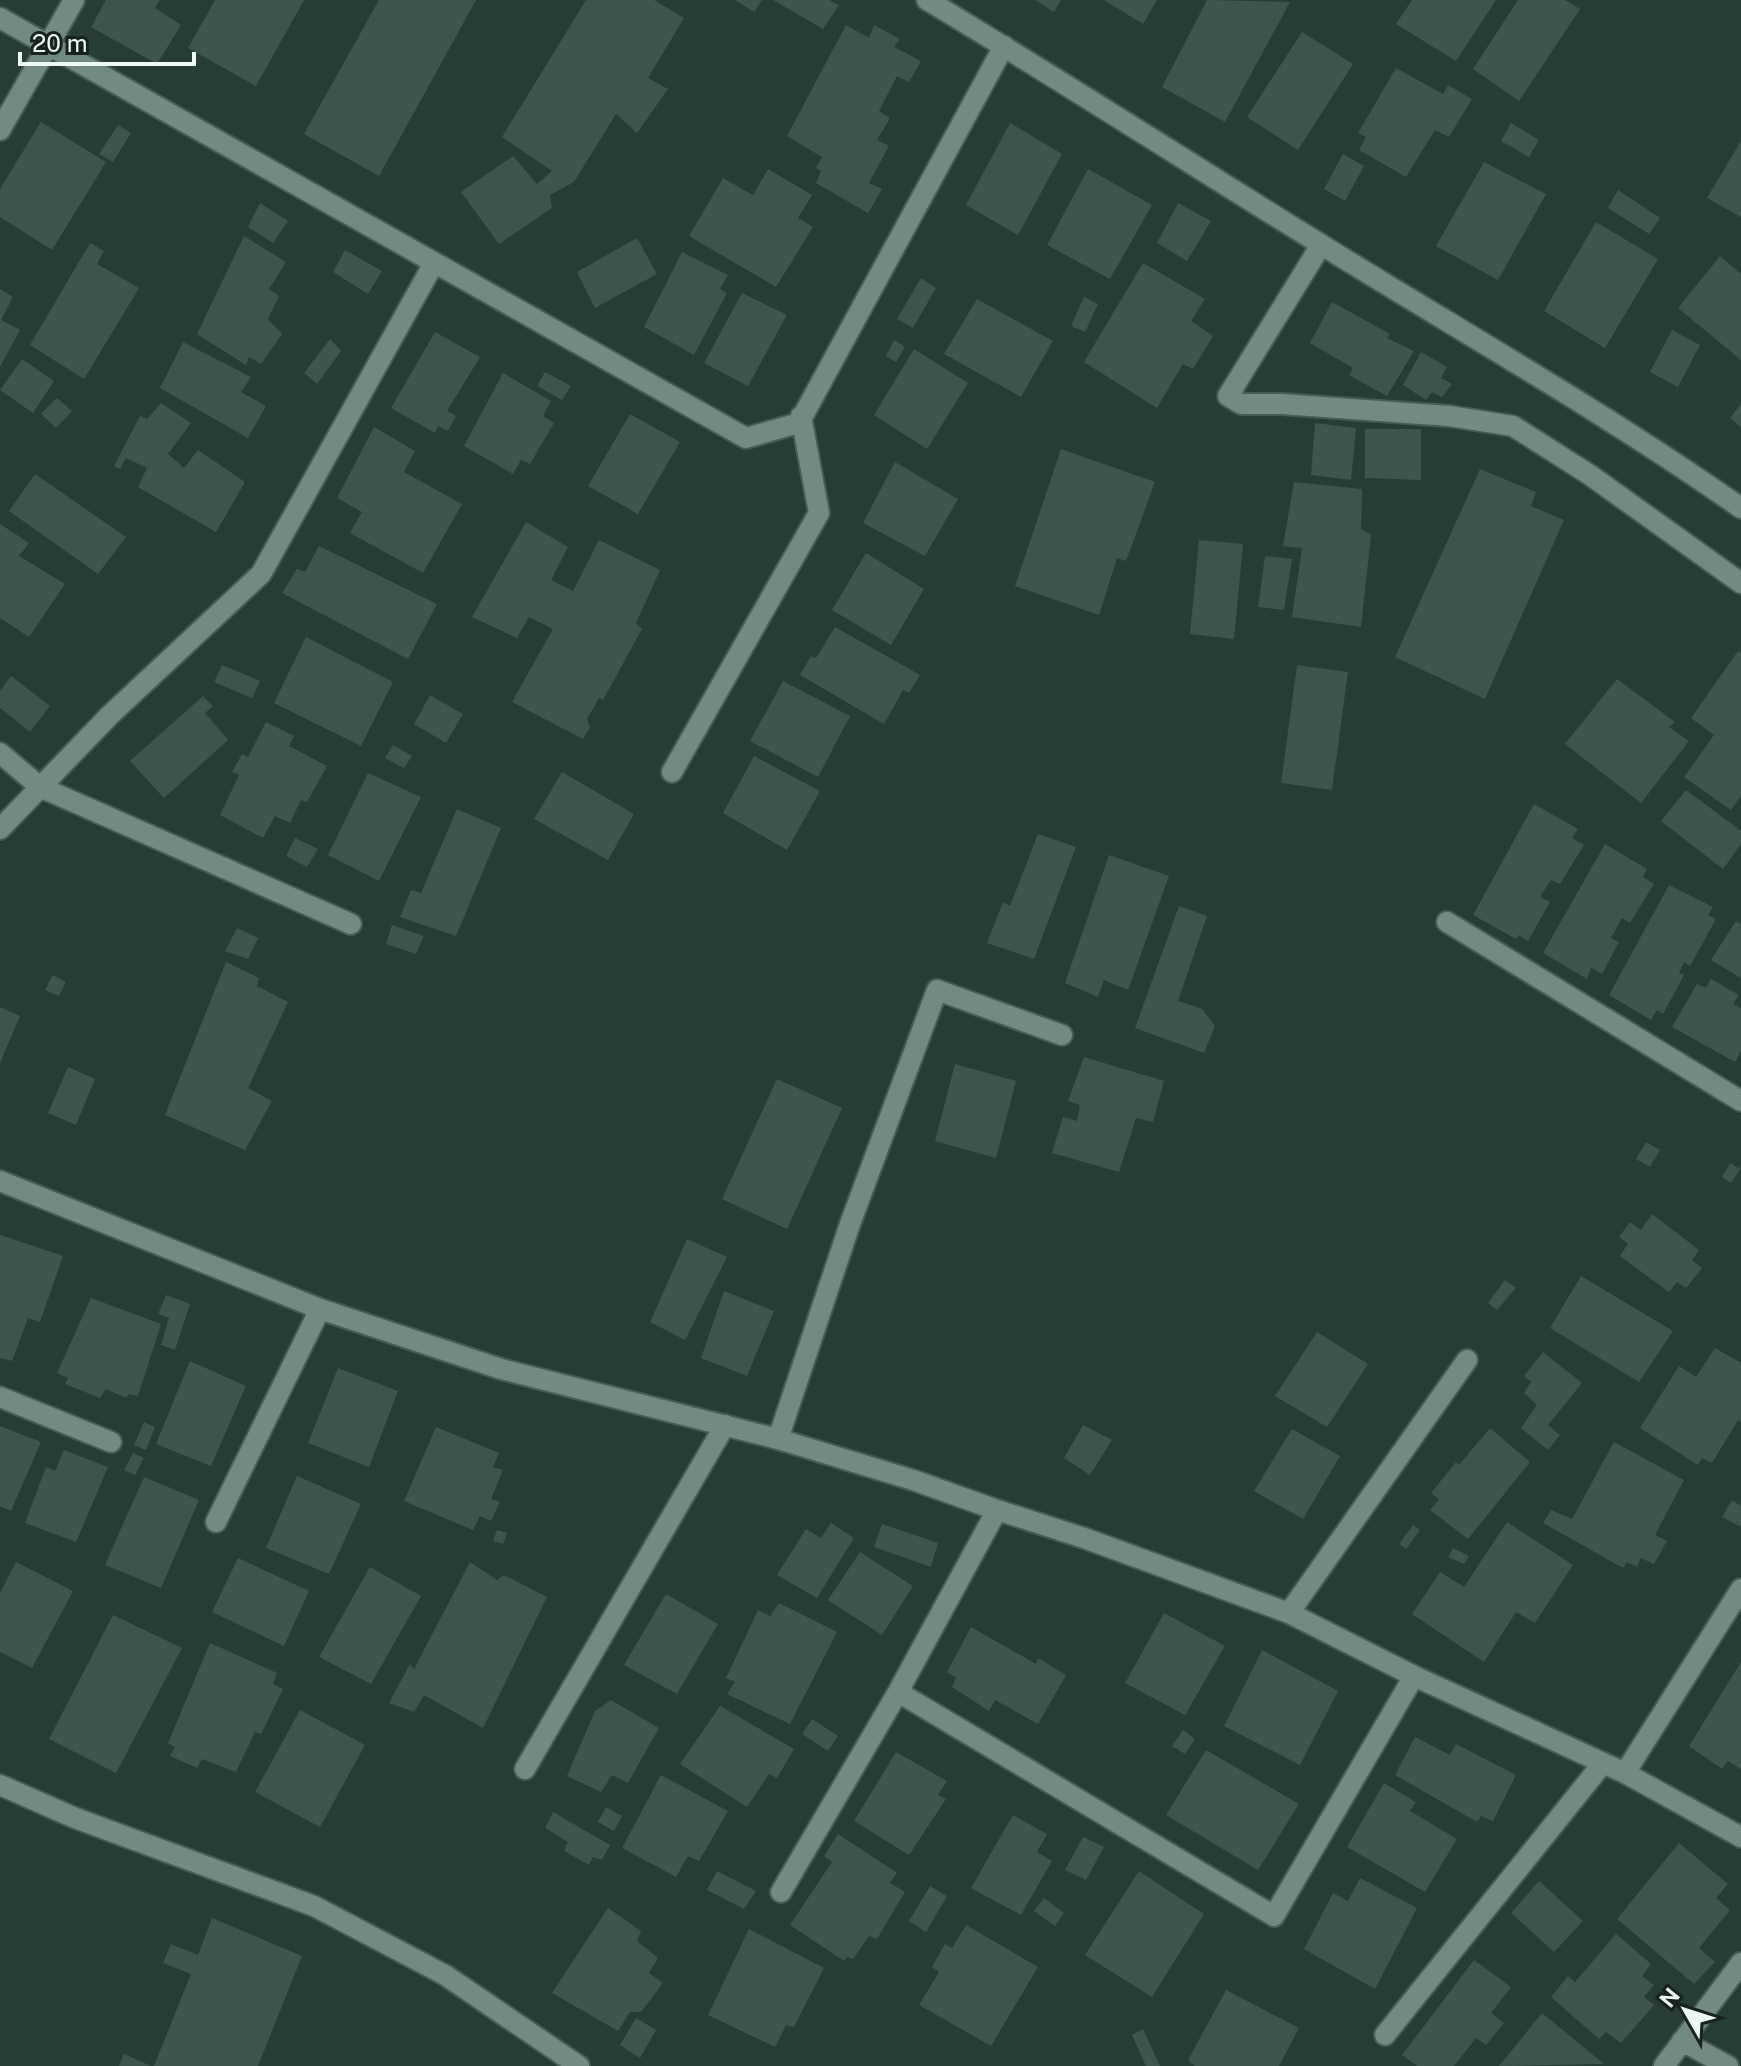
<svg xmlns="http://www.w3.org/2000/svg" width="1741" height="2066" font-family="'Public Sans',sans-serif">
  <style>
    .building { fill: #3e554d }
    .lines { fill: none; stroke-linecap: round; stroke-linejoin: round }
    .minor-casing { stroke: #475b54; stroke-width: 24 }
    .minor { stroke: #728b81; stroke-width: 20 }
  </style>
  <rect width="100%" height="100%" fill="#263d35"/>
  <path class="building" d="M106,0H160L155,8L181,25L157,64L91,27Z
    M215,0H304L256,86L188,48Z
    M379,0H476L379,176L304,134Z
    M586,0H654L684,18L648,78L668,89L637,133L616,114L574,182L550,195L552,208L499,244L461,192L513,156L537,184L552,171L502,137Z
    M735,0H762L754,12Z
    M773,0H829L839,5L823,29Z
    M1035,0H1061L1054,12Z
    M1104,0H1157L1143,24Z
    M1207,0L1290,2L1225,122L1162,87Z
    M1412,0H1496L1456,61L1396,24Z
    M1518,0H1565L1580,9L1519,101L1473,69Z
    M846,25L869,38L874,25L900,39L894,47L921,61L909,82L897,76L879,111L890,118L877,140L889,146L869,183L882,189L868,213L816,183L821,171L816,168L822,157L787,136Z
    M1302,32L1353,64L1298,150L1247,117Z
    M1396,68L1443,94L1448,85L1472,99L1449,137L1435,130L1406,177L1359,150L1366,137L1358,133Z
    M41,122L106,162L52,250L0,217V189Z
    M1010,123L1062,154L1018,235L966,205Z
    M1511,123L1539,140L1529,157L1501,141Z
    M118,125L131,133L113,162L99,154Z
    M1741,141V217L1707,198Z
    M1343,154L1364,166L1345,201L1324,189Z
    M1484,162L1546,194L1498,280L1436,246Z
    M768,169L812,195L798,218L813,227L776,287L689,236L723,178L753,195Z
    M1088,169L1152,205L1110,279L1047,245Z
    M1618,190L1660,218L1649,234L1608,208Z
    M260,203L288,221L273,243L248,227Z
    M1178,203L1211,221L1187,261L1157,243Z
    M1596,222L1658,259L1605,348L1544,311Z
    M244,236L286,262L269,289L279,296L268,319L282,334L261,364L249,357L246,365L197,334Z
    M637,238L657,274L595,308L577,272Z
    M90,243L104,251L97,264L139,288L84,379L30,345Z
    M345,250L382,271L368,294L333,272Z
    M682,252L728,275L720,289L727,293L694,355L644,327Z
    M1720,256L1741,274V360L1678,308Z
    M1143,263L1205,299L1191,321L1213,336L1193,369L1183,364L1157,408L1084,362Z
    M921,278L936,288L913,328L897,319Z
    M0,289L13,297L1,320L20,330L0,367Z
    M742,293L787,315L748,386L704,363Z
    M1084,297L1098,304L1085,332L1071,326Z
    M977,299L1053,341L1021,397L944,354Z
    M1332,302L1390,334L1387,338L1414,351L1387,396L1349,375L1353,368L1310,343Z
    M1672,330L1700,345L1678,387L1650,372Z
    M435,332L480,357L447,411L456,416L448,431L438,426L435,433L391,408Z
    M330,339L341,351L317,384L304,373Z
    M894,340L905,347L896,362L886,356Z
    M183,342L251,377L241,392L266,406L248,438L160,388Z
    M914,349L968,383L927,449L874,415Z
    M1421,352L1447,367L1441,378L1452,384L1442,397L1432,392L1426,400L1403,385Z
    M22,359L54,381L33,413L0,390Z
    M545,372L571,386L562,400L537,386Z
    M503,373L551,401L543,416L554,423L530,464L521,460L513,474L464,446Z
    M57,398L72,411L56,428L41,414Z
    M161,403L191,423L168,454L184,468L198,450L245,482L216,532L138,487L147,468L126,458L120,469L114,466L140,416L147,419Z
    M1741,404V427L1730,418Z
    M630,414L680,442L638,514L588,486Z
    M1315,423L1356,428L1351,480L1311,475Z
    M374,427L415,451L404,472L462,504L423,573L350,533L362,512L337,498Z
    M1365,429H1421V480L1365,478Z
    M1061,449L1155,482L1126,561L1117,558L1099,615L1015,586Z
    M895,462L958,499L925,556L863,523Z
    M1480,469L1536,492L1531,506L1564,520L1485,699L1395,657Z
    M35,474L126,537L98,574L9,511Z
    M1294,482L1362,489L1361,529L1371,535L1361,627L1292,617L1302,548L1283,546Z
    M526,522L568,547L551,580L573,591L599,540L660,570L636,623L642,629L603,700L599,698L587,719L590,727L583,739L512,702L553,629L529,617L517,638L472,617Z
    M0,524L29,543L19,556L65,584L29,637L0,618Z
    M1199,540L1243,544L1234,639L1190,634Z
    M319,546L437,604L408,659L282,593L297,569L305,572Z
    M866,553L924,589L891,645L832,610Z
    M1265,556L1292,559L1284,610L1258,607Z
    M835,627L920,675L909,693L903,690L884,724L800,675L811,656L816,658Z
    M306,637L393,682L361,746L274,703Z
    M1738,651L1741,653V796L1731,810L1684,777L1714,735L1691,718Z
    M222,665L260,681L252,698L214,682Z
    M1297,665L1348,672L1332,790L1281,783Z
    M11,676L50,706L30,732L0,708V691Z
    M1617,679L1675,722L1669,727L1689,741L1641,803L1565,744Z
    M783,681L850,716L818,777L750,741Z
    M430,695L463,714L446,743L414,724Z
    M203,696L213,706L205,713L228,740L164,798L130,761Z
    M266,722L294,736L289,746L327,766L307,802L301,800L290,823L275,816L263,838L220,815L239,775L232,772L242,754L248,757Z
    M393,745L412,756L404,768L385,758Z
    M754,756L820,791L787,850L723,813Z
    M562,772L634,814L608,860L534,819Z
    M368,773L421,797L379,881L328,855Z
    M1686,790L1741,831V844L1723,869L1661,821Z
    M1534,804L1578,829L1572,838L1584,845L1560,884L1551,880L1540,897L1550,902L1528,941L1519,935L1516,939L1473,915Z
    M457,809L501,828L456,936L400,917L411,890L421,893Z
    M1038,834L1076,847L1034,959L987,943L1003,902L1010,906Z
    M295,838L318,849L307,867L286,856Z
    M1605,844L1647,869L1643,877L1654,884L1630,923L1622,918L1611,938L1619,942L1602,974L1591,968L1587,979L1543,953Z
    M1109,855L1169,876L1128,990L1104,980L1098,997L1065,983Z
    M1669,885L1713,907L1708,915L1716,919L1690,966L1684,962L1679,973L1684,975L1663,1014L1657,1010L1651,1020L1609,995Z
    M1179,906L1207,916L1178,1001L1202,1009L1215,1026L1204,1053L1135,1028Z
    M1736,921L1741,924V978L1711,960Z
    M392,925L424,936L416,954L386,944Z
    M237,928L258,938L248,959L225,951Z
    M226,962L259,978L257,986L288,1002L248,1088L272,1101L245,1150L165,1115Z
    M53,975L66,982L59,996L45,990Z
    M1711,979L1739,995L1733,1004L1741,1008V1051L1735,1062L1672,1027L1697,984L1706,988Z
    M0,1007L20,1016L0,1063Z
    M1084,1057L1164,1081L1153,1122L1136,1118L1119,1172L1052,1153L1063,1117L1077,1121L1080,1105L1068,1101Z
    M955,1064L1016,1081L996,1158L935,1141Z
    M68,1067L95,1079L76,1125L48,1113Z
    M777,1079L842,1108L787,1229L722,1199Z
    M1646,1142L1660,1150L1650,1167L1636,1159Z
    M1730,1163L1740,1169L1731,1183L1722,1177Z
    M1652,1214L1699,1250L1692,1260L1702,1268L1686,1288L1677,1282L1669,1292L1620,1256L1628,1244L1619,1237L1630,1222L1641,1230Z
    M0,1235L63,1256L40,1322L28,1318L12,1361L0,1358Z
    M687,1239L727,1257L685,1340L650,1322Z
    M1581,1276L1673,1331L1639,1382L1550,1328Z
    M1505,1280L1516,1288L1497,1310L1488,1303Z
    M724,1291L774,1311L747,1376L701,1358Z
    M166,1295L190,1304L175,1350L161,1345L169,1318L158,1314Z
    M91,1298L161,1324L138,1396L129,1394L126,1398L106,1389L100,1398L65,1384L68,1378L57,1373Z
    M1317,1332L1368,1364L1327,1427L1275,1396Z
    M1715,1348L1741,1363V1422L1738,1420L1712,1463L1702,1458L1698,1465L1640,1428L1679,1366L1696,1377Z
    M1543,1352L1582,1383L1548,1425L1560,1435L1548,1450L1521,1428L1537,1405L1524,1393L1531,1382L1524,1376Z
    M190,1361L246,1386L211,1466L156,1444Z
    M338,1368L398,1391L369,1467L308,1443Z
    M144,1422L155,1427L146,1450L134,1445Z
    M1083,1425L1112,1440L1090,1475L1064,1458Z
    M0,1426L41,1442L11,1511L0,1506Z
    M436,1427L499,1453L493,1467L503,1470L491,1499L500,1502L491,1521L480,1516L473,1530L404,1501Z
    M1490,1428L1530,1462L1468,1539L1430,1510L1439,1499L1431,1493L1456,1462L1459,1465Z
    M1292,1429L1340,1456L1303,1519L1254,1491Z
    M1614,1442L1684,1480L1655,1535L1667,1541L1654,1564L1641,1558L1637,1567L1627,1562L1623,1568L1543,1523L1551,1510L1572,1519Z
    M64,1450L108,1467L76,1542L25,1523L46,1467L55,1471Z
    M133,1453L144,1458L135,1475L124,1470Z
    M297,1476L361,1504L329,1574L266,1548Z
    M144,1477L199,1500L161,1588L105,1565Z
    M1732,1500L1741,1506V1527L1722,1517Z
    M1507,1522L1573,1565L1535,1623L1516,1612L1484,1662L1412,1614L1440,1572L1464,1587Z
    M831,1523L854,1538L817,1598L777,1575L806,1529L821,1538Z
    M882,1524L938,1543L931,1567L874,1547Z
    M1413,1525L1420,1530L1406,1549L1399,1544Z
    M497,1530L507,1533L503,1544L493,1541Z
    M1453,1548L1469,1556L1464,1564L1448,1557Z
    M860,1552L913,1586L882,1635L828,1600Z
    M238,1558L309,1591L284,1646L212,1612Z
    M16,1562L73,1591L32,1668L0,1652V1593Z
    M470,1562L497,1580L504,1575L547,1597L483,1728L424,1695L414,1712L389,1703L410,1664L414,1669Z
    M370,1567L421,1596L371,1684L319,1657Z
    M666,1594L718,1624L677,1694L624,1665Z
    M779,1603L837,1632L790,1724L727,1694L735,1682L726,1678L758,1610L770,1616Z
    M1164,1613L1225,1646L1185,1715L1125,1683Z
    M113,1615L182,1648L116,1773L49,1739Z
    M971,1627L1036,1664L1038,1658L1066,1675L1038,1724L995,1700L989,1711L952,1687L956,1678L947,1672Z
    M210,1643L277,1673L273,1684L283,1689L261,1734L255,1732L236,1772L202,1759L197,1768L170,1756L175,1747L168,1743Z
    M1262,1650L1338,1691L1300,1765L1224,1726Z
    M1741,1662V1769L1728,1761L1722,1769L1689,1746Z
    M611,1700L659,1728L628,1783L612,1775L601,1792L567,1776L595,1711Z
    M720,1706L794,1749L777,1778L769,1774L747,1807L680,1764Z
    M300,1710L365,1745L320,1827L255,1792Z
    M812,1719L838,1736L828,1751L802,1734Z
    M1183,1730L1195,1739L1185,1754L1172,1746Z
    M1415,1737L1450,1755L1456,1744L1516,1775L1493,1821L1481,1816L1477,1822L1395,1775Z
    M1206,1750L1299,1804L1258,1870L1166,1815Z
    M896,1752L947,1781L938,1795L946,1799L909,1855L854,1821Z
    M661,1775L728,1811L699,1861L688,1856L676,1877L622,1848Z
    M1384,1783L1416,1802L1410,1811L1457,1839L1425,1892L1347,1847Z
    M606,1807L622,1816L614,1831L598,1822Z
    M553,1812L610,1845L602,1860L593,1857L589,1865L564,1851L568,1842L545,1828Z
    M1013,1815L1047,1834L1037,1852L1052,1861L1021,1915L971,1888Z
    M838,1834L897,1873L890,1883L905,1892L877,1939L869,1936L853,1959L847,1957L844,1961L790,1925L832,1862L824,1856Z
    M1083,1837L1104,1847L1086,1880L1065,1870Z
    M1679,1843L1728,1884L1716,1898L1730,1910L1699,1948L1715,1962L1694,1984L1617,1919Z
    M717,1871L756,1891L744,1909L707,1890Z
    M1139,1871L1204,1914L1152,1997L1085,1955Z
    M1360,1878L1417,1908L1375,1989L1304,1949L1333,1893L1348,1901Z
    M1539,1881L1583,1921L1554,1952L1511,1913Z
    M930,1886L947,1896L926,1932L909,1921Z
    M1044,1898L1064,1913L1055,1926L1034,1911Z
    M608,1908L641,1931L637,1941L658,1958L649,1973L663,1983L641,2012H630L618,2031L552,1993Z
    M212,1918L302,1956L258,2066H154L191,1974L163,1963L171,1944L198,1955Z
    M966,1925L1038,1967L991,2046L919,2005L939,1972L932,1967L945,1944L952,1948Z
    M749,1929L824,1968L794,2027L786,2025L775,2047L708,2015Z
    M1616,1934L1651,1964L1642,1976L1654,1985L1644,1997L1654,2005L1621,2043L1606,2032L1599,2039L1551,1997L1568,1976L1575,1982Z
    M1474,1960L1511,1987L1491,2013L1504,2023L1486,2045L1476,2038L1454,2066H1417L1402,2055Z
    M1226,1990L1299,2028L1279,2066H1195L1188,2060Z
    M1542,2013L1604,2064L1499,2066Z
    M636,2018L656,2030L640,2058L620,2045Z
    M1143,2029L1160,2066H1146L1132,2035Z
    M124,2054L151,2066H119Z"/>
  <g class="lines">
    <g class="minor-casing">
      <path id="minor" d="M927,0C1071,86 1212,178 1356,266C1485,345 1617,421 1741,508
        M0,18L746,438L799,423L1004,46
        M0,130L74,0
        M1321,245L1228,396L1241,404H1282L1449,416L1513,426L1590,475L1741,583
        M0,753L40,787L351,924
        M672,772L819,513L801,416
        M0,829L110,715L261,574L434,263
        M1447,922L1741,1101
        M0,1181L320,1309L501,1369L778,1439L913,1480L997,1510L1084,1538L1289,1613L1414,1676L1625,1773L1741,1837
        M0,1397L111,1442
        M778,1439L850,1224L937,990L1062,1035
        M216,1522L320,1309
        M1289,1613L1467,1360
        M898,1692L1274,1916L1414,1676
        M525,1769L725,1425
        M1625,1773L1741,1589
        M0,1785L75,1818L314,1906L445,1975L579,2066
        M781,1892L898,1692L997,1510
        M1385,2035L1603,1763
        M1682,2041L1728,2066
        M1664,2066L1741,1963"/>
    </g>
    <use href="#minor" class="minor"/>
  </g>
  <g transform="translate(1685 2010) rotate(309)" stroke="#17211e" stroke-width="6" paint-order="stroke">
  <path d="M0-6L14 30L0 20L-14 30Z" fill="#ebf8f3"/>
  <text y="-12" font-size="22" font-weight="bold" text-anchor="middle" fill="#ebf8f3">N</text>
  </g>
  <path d="M20 52v12h174v-12" fill="none" stroke="#ebf8f3" stroke-width="4"/>
  <text x="32" y="52" font-size="24" fill="#ebf8f3" stroke="#17211e" stroke-width="6" paint-order="stroke">20 m</text>
</svg>
